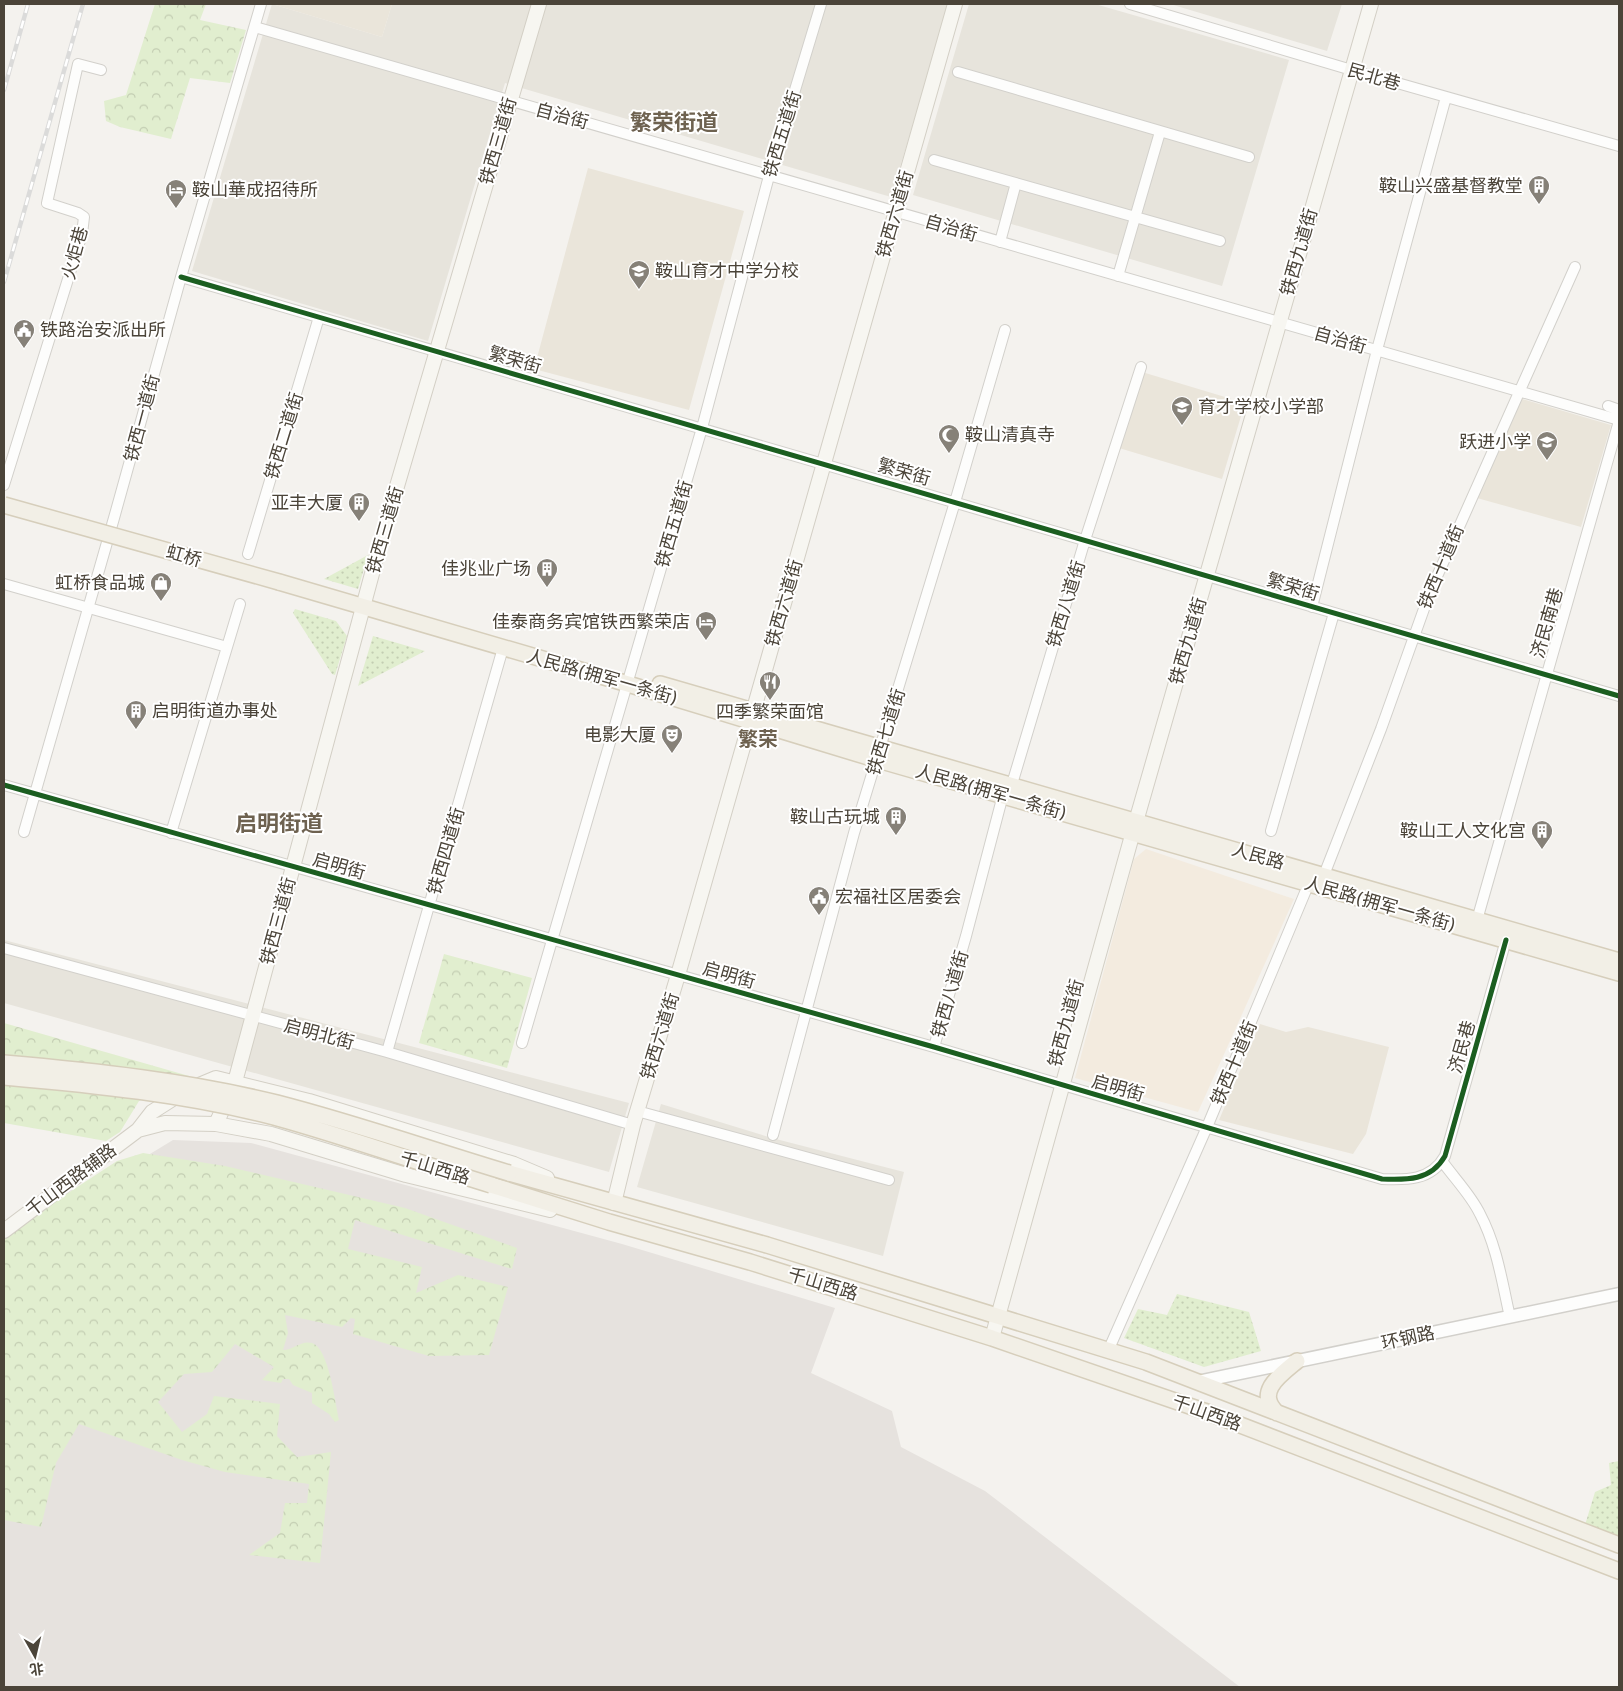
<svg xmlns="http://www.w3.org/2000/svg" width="1623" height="1691" font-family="Overpass,'Noto Sans SC',sans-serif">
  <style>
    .residential { fill: #e7e4dc }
    .commercial { fill: #f3ebdf }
    .industrial { fill: #e6e2de }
    .education { fill: #eae5da }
    .grass { fill: url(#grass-dots) }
    .forest { fill: url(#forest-crowns) }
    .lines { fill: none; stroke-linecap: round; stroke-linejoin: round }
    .minor-casing { stroke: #d2d0cb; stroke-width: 12 }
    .tertiary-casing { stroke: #d2d0cb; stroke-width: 15 }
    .secondary-casing { stroke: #d3cfc5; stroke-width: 16 }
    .primary-casing { stroke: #d6cebb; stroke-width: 18 }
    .minor { stroke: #fdfdfc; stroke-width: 10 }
    .tertiary { stroke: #fdfdfc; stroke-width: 12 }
    .secondary { stroke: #f7f6f1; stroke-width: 14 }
    .primary { stroke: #f2efe6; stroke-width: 15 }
    .rail-casing { stroke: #dbdbda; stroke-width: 4.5 }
    .rail { stroke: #fff; stroke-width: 2.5; stroke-dasharray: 8; stroke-linecap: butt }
    .primary-bridge-casing { stroke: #d6cebb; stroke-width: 18; stroke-linecap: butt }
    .primary-bridge { stroke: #f2efe6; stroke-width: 15 }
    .cycleway-casing { stroke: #fff; stroke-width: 8 }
    .cycleway { stroke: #1b5e20; stroke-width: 5 }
    .labels { text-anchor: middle; stroke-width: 4; stroke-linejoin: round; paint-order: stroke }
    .street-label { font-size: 18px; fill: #4b4439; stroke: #fff }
    .poi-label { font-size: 18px; fill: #4b4439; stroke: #fff; text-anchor: end }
    .quarter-label { font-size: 20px; font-weight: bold; fill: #6e6250; stroke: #fff }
    .district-label { font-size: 22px; font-weight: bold; fill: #6e6250; stroke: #fff }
  </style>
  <defs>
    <pattern id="grass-dots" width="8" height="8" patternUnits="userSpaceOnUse" patternTransform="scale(1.25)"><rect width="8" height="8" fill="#e1eecf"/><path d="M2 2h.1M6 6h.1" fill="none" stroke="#c3cdb2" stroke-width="1.8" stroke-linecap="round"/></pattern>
    <pattern id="forest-crowns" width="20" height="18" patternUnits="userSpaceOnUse" patternTransform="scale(1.25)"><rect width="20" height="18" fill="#e1eecf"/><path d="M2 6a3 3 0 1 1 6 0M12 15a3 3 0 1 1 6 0" fill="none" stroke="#c3cdb2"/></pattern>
  </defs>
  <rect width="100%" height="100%" fill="#f4f2ee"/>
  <path class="residential" d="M272,4L382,37L392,4H949L891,197L505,83L428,341L192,271Z
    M969,4H1095L1289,60L1222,286L913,195Z
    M1170,4H1342L1327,51Z
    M4,940L629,1103L609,1172L4,1003Z
    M661,1104L772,1138L904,1172L883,1256L637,1187Z"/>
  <path class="commercial" d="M1146,849L1294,899L1198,1112L1075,1078L1134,859Z"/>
  <path class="industrial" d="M173,1140L251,1143L622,1244L835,1308L811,1373L892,1411L901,1447L985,1491L1240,1687H4V1253L122,1171Z"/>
  <path class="education" d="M272,4H392L382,37Z
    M588,168L744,211L689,410L534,369Z
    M1142,372L1245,403L1222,479L1119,448Z
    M1522,399L1611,425L1581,527L1477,498Z
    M1260,1024L1286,1032L1308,1027L1389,1047L1366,1134L1353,1154L1219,1120Z"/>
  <path class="grass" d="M368,555L358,589L324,579Z
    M295,609L336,621L347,636L335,675L332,674L293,613Z
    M373,636L425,651L358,686Z
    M1177,1294L1249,1312L1261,1351L1204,1367L1124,1338L1138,1309L1167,1315Z
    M1619,1461V1539L1585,1525L1595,1492L1611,1485L1609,1463Z"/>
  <path class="forest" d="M155,4H206L200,20L246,30L230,83L190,78L171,139L120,127L106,121L104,101L126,95Z
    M444,954L532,978L507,1068L419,1043Z
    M4,1023L189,1076L139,1101L120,1132L106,1141L4,1123Z
    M143,1153L225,1166L405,1208L517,1248L512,1269L355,1220L348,1249L422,1267L416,1293L458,1275L508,1287L489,1355L429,1356L353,1334L355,1319L351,1318L342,1327L285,1315L288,1333L283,1350C293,1350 301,1340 312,1343C329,1348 335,1403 339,1420L335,1422L329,1414L312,1403V1393L293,1385L289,1379H283L281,1383L262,1380L274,1367L235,1344L212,1372L184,1374L158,1402L182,1432L207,1414L214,1396L280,1404L277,1436L297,1457L331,1452L320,1563L249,1555L280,1533L285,1503H307L309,1484L225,1472L182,1460L79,1424L56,1463L41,1527L4,1520V1240L65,1195L117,1161Z"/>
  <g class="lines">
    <g class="minor-casing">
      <path id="minor" d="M1130,4L1355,71L1619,146
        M255,27L1619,420
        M958,72L1249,157
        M934,160L1220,241
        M1000,242L1016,183
        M1118,276L1160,132
        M181,277L1619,696
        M1608,406L1619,410
        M4,485L82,234L84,217L78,213L47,203L78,64L101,70
        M248,554L319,317
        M4,584L227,647
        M1312,607L1377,350L1446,97
        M1012,784L1085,540L1141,367
        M4,785L934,1047L1382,1179C1406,1180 1431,1181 1445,1156L1506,940
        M1271,831L1334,613
        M24,832L114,518L181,277L261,4
        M171,833L240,604
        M1324,875L1381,729L1430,592L1575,267
        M1477,920L1619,421
        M4,948L387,1052L633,1125
        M522,1043L702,428L769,176L821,4
        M934,1047L966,936L1003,795
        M387,1052L503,648
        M637,1111L889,1180
        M773,1135L854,833L955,502L1005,330
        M1442,1161C1454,1178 1471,1195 1480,1214C1497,1246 1502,1282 1510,1317
        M1108,1351L1207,1127L1309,883"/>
    </g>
    <g class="tertiary-casing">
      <path id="tertiary" d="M1197,1382L1619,1294"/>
    </g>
    <g class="secondary-casing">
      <path id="secondary" d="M216,1124L235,1082L380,544L539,4
        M138,1130L165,1123L216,1124L271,1134L406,1175L550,1210
        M614,1203L633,1125L678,975L955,4
        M4,1231L138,1130L152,1112L185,1091L216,1078L309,1101L514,1164L547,1178
        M992,1338L1133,832L1371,4"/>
    </g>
    <g class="primary-casing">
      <path id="primary" d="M279,582L628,684L878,760L1619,973
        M660,684L1619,961
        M509,1173L767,1245L1146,1362L1619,1545
        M491,1185L609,1222L750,1262L992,1338L1204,1411L1619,1571
        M1277,1413C1255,1392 1280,1375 1297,1361"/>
    </g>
    <use href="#minor" class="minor"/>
    <use href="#tertiary" class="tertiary"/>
    <use href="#secondary" class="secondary"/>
    <use href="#primary" class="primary"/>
    <g class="rail-casing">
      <path id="rail" d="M4,90L28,4
        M4,282L83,4"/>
    </g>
    <use href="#rail" class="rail"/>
    <g class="primary-bridge-casing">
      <path id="primary-bridge" d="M4,505L279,582
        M4,1063C96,1071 187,1081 277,1103C355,1123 432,1150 509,1173
        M4,1077C94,1085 185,1094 274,1117C347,1137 419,1163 491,1185"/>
    </g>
    <use href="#primary-bridge" class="primary-bridge"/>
    <g class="cycleway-casing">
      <path id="cycleway" d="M181,277L1619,696
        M4,785L934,1047L1382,1179C1406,1180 1431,1181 1445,1156L1506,940"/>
    </g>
    <use href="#cycleway" class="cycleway"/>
  </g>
  <defs>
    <g id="building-pin" transform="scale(1.125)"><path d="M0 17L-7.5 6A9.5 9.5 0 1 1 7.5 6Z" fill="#868178" stroke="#fff"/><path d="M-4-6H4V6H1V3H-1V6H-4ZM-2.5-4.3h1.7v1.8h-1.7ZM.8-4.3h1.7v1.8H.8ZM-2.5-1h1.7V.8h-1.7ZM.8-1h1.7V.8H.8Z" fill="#fff"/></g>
    <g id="hotel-pin" transform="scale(1.125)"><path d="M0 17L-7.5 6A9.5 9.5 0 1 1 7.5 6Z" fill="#868178" stroke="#fff"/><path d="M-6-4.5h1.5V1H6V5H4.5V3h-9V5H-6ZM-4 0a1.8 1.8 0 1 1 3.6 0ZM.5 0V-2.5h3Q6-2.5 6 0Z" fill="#fff"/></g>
    <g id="school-pin" transform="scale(1.125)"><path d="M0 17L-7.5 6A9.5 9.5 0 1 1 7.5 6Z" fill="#868178" stroke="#fff"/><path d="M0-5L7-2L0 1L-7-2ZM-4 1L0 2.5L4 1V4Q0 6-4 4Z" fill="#fff"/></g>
    <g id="civic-pin" transform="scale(1.125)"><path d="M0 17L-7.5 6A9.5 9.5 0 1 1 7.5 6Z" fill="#868178" stroke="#fff"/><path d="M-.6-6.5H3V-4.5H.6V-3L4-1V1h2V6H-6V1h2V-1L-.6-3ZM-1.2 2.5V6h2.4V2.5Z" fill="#fff"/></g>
    <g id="mosque-pin" transform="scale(1.125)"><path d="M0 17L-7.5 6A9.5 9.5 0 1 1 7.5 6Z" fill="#868178" stroke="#fff"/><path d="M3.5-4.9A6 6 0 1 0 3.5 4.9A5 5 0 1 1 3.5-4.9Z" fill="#fff"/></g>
    <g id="shop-pin" transform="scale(1.125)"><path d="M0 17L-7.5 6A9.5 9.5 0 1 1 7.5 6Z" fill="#868178" stroke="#fff"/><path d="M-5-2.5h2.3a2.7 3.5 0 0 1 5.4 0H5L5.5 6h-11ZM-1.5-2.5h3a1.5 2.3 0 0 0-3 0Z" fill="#fff"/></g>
    <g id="restaurant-pin" transform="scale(1.125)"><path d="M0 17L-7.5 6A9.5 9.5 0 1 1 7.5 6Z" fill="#868178" stroke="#fff"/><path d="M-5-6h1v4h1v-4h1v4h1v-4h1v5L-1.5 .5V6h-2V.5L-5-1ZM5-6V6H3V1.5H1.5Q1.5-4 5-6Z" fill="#fff"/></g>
    <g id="theatre-pin" transform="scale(1.125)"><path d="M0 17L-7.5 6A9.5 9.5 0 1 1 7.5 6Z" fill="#868178" stroke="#fff"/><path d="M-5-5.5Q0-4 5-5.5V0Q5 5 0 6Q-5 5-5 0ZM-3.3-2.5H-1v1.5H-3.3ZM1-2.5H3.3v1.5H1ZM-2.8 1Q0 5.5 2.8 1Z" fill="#fff"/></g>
  </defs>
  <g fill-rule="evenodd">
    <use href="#building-pin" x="1539" y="186"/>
    <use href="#hotel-pin" x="176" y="190"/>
    <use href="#school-pin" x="639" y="271"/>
    <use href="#civic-pin" x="24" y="330"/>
    <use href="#school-pin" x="1182" y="407"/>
    <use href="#mosque-pin" x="949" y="435"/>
    <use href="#school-pin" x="1547" y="442"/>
    <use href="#building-pin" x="359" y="503"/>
    <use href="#building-pin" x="547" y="569"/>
    <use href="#shop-pin" x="161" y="583"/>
    <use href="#hotel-pin" x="706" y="622"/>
    <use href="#restaurant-pin" x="770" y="682"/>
    <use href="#building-pin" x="136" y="711"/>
    <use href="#theatre-pin" x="672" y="735"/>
    <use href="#building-pin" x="896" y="817"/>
    <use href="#building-pin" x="1542" y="831"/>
    <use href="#civic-pin" x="819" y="897"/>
  </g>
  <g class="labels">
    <g class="street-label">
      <text transform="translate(1374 77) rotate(16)" y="6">民北巷</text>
      <text transform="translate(562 116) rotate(15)" y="6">自治街</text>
      <text transform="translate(782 134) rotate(-73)" y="6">铁西五道街</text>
      <text transform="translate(498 141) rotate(-74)" y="6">铁西三道街</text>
      <text transform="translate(895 214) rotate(-74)" y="6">铁西六道街</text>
      <text transform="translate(951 228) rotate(16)" y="6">自治街</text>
      <text transform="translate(1299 252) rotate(-74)" y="6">铁西九道街</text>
      <text transform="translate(75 253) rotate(-75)" y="6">火炬巷</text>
      <text transform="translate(1340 340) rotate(16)" y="6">自治街</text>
      <text transform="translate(515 360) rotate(16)" y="6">繁荣街</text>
      <text transform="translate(142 418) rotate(-75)" y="6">铁西一道街</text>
      <text transform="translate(284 436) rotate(-73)" y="6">铁西二道街</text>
      <text transform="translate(904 472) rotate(16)" y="6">繁荣街</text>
      <text transform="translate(674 524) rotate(-74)" y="6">铁西五道街</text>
      <text transform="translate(385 530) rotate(-74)" y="6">铁西三道街</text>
      <text transform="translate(184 556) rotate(16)" y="6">虹桥</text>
      <text transform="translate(1441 567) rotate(-67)" y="6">铁西十道街</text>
      <text transform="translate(1293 587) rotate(17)" y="6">繁荣街</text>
      <text transform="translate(784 603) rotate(-74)" y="6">铁西六道街</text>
      <text transform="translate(1066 604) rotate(-73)" y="6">铁西八道街</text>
      <text transform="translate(1547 623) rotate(-74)" y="6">济民南巷</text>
      <text transform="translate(1188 641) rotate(-74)" y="6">铁西九道街</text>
      <text transform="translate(602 677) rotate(16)" y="6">人民路(拥军一条街)</text>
      <text transform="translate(886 732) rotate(-73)" y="6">铁西七道街</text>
      <text transform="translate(991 792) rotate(16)" y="6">人民路(拥军一条街)</text>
      <text transform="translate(446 851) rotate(-74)" y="6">铁西四道街</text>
      <text transform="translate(1258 856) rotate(16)" y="6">人民路</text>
      <text transform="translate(339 866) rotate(16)" y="6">启明街</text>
      <text transform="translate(1380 904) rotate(16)" y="6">人民路(拥军一条街)</text>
      <text transform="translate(278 921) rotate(-75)" y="6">铁西三道街</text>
      <text transform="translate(729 975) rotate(16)" y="6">启明街</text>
      <text transform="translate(950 994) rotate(-74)" y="6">铁西八道街</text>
      <text transform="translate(1066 1023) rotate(-75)" y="6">铁西九道街</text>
      <text transform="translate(319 1034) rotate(15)" y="6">启明北街</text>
      <text transform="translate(660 1036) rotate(-73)" y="6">铁西六道街</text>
      <text transform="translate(1462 1047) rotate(-74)" y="6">济民巷</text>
      <text transform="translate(1234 1063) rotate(-67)" y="6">铁西十道街</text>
      <text transform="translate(1118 1088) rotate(16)" y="6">启明街</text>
      <text transform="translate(435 1168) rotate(17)" y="6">千山西路</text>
      <text transform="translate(71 1180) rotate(-37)" y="6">千山西路辅路</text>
      <text transform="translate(823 1284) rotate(17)" y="6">千山西路</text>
      <text transform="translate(1408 1338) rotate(-12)" y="6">环钢路</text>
      <text transform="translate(1207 1413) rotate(20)" y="6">千山西路</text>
    </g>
    <g class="poi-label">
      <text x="1523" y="192">鞍山兴盛基督教堂</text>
      <text x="192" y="196" text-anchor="start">鞍山華成招待所</text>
      <text x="655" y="277" text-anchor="start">鞍山育才中学分校</text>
      <text x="40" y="336" text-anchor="start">铁路治安派出所</text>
      <text x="1198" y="413" text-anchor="start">育才学校小学部</text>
      <text x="965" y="441" text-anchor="start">鞍山清真寺</text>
      <text x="1531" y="448">跃进小学</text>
      <text x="343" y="509">亚丰大厦</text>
      <text x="531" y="575">佳兆业广场</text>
      <text x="145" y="589">虹桥食品城</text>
      <text x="690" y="628">佳泰商务宾馆铁西繁荣店</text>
      <text x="152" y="717" text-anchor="start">启明街道办事处</text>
      <text x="770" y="718" text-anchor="middle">四季繁荣面馆</text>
      <text x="656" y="741">电影大厦</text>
      <text x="880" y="823">鞍山古玩城</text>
      <text x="1526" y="837">鞍山工人文化宫</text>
      <text x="835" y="903" text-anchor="start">宏福社区居委会</text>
    </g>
    <g class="quarter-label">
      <text x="758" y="746">繁荣</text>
    </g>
    <g class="district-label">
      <text x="674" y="130">繁荣街道</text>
      <text x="279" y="831">启明街道</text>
    </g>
  </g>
  <rect width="1623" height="1691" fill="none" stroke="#4b4439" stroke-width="10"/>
  <g transform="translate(35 1656) rotate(172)" stroke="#ffffff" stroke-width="4" paint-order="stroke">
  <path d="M0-4L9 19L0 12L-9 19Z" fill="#4b4439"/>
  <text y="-8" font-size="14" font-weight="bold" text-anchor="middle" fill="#4b4439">北</text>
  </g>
</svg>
